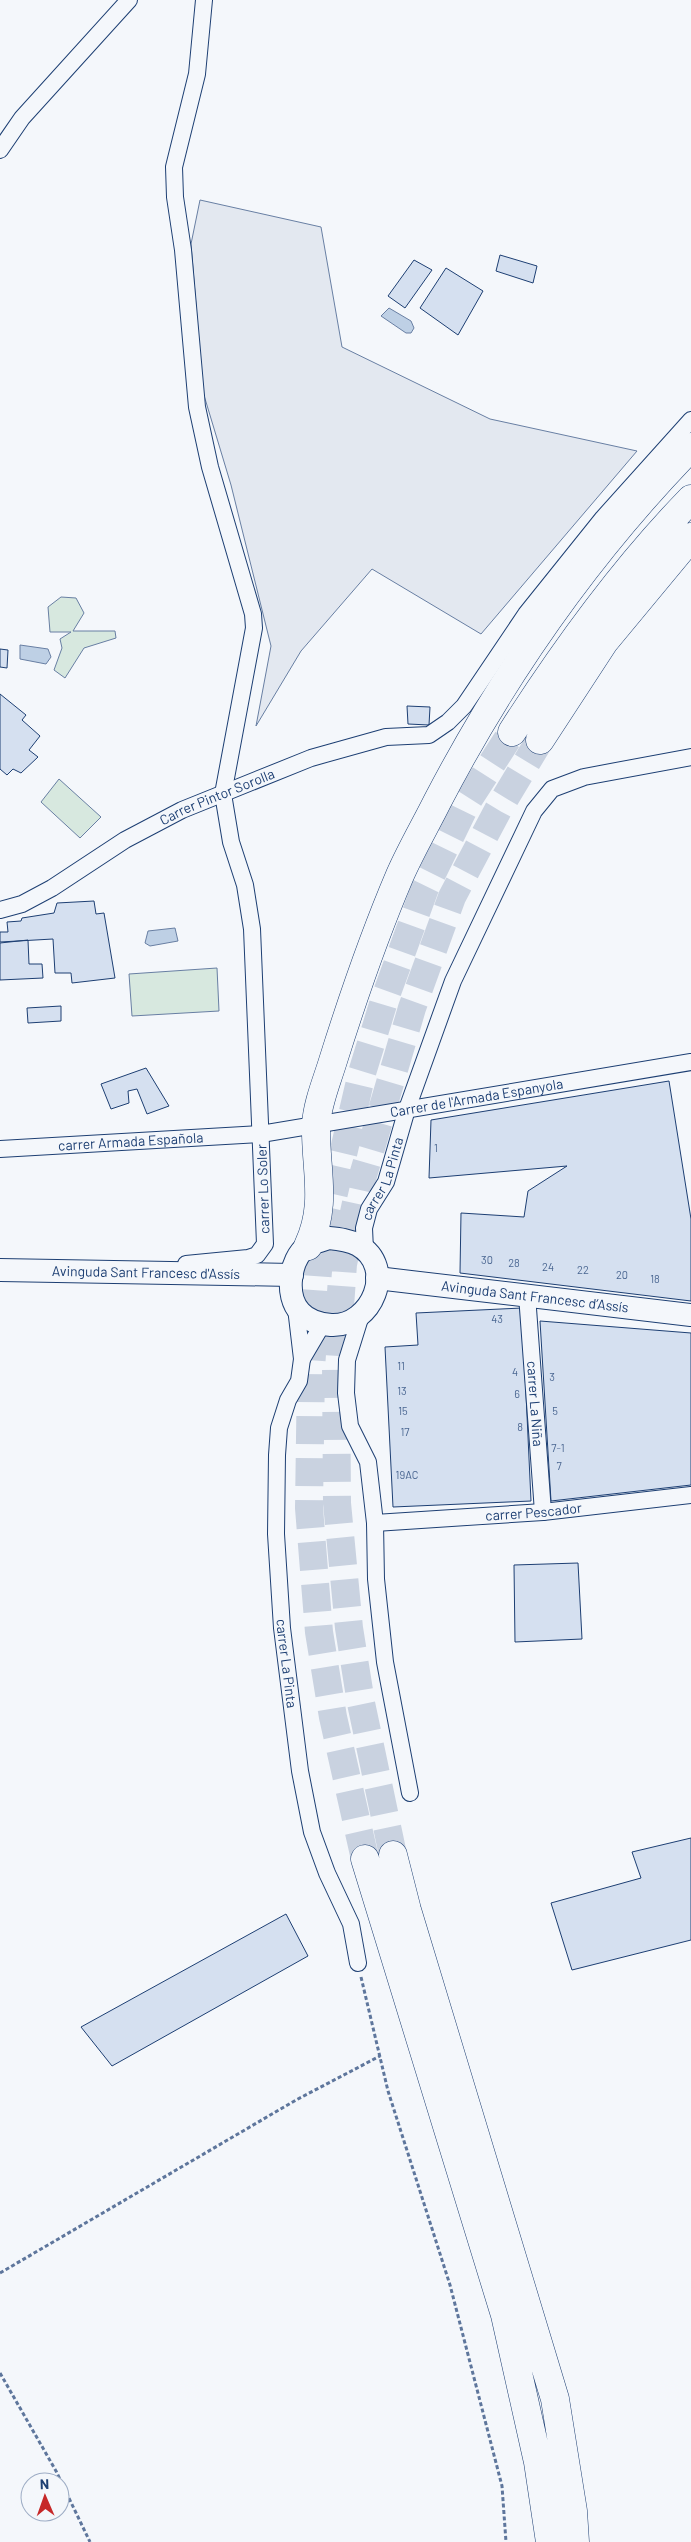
<svg xmlns="http://www.w3.org/2000/svg" width="691" height="2542" font-family="Barlow,sans-serif">
  <style>
    .green { fill: #d7e8df; stroke: #687fa3 }
    .parking { fill: #e3e8f0; stroke: #687fa3 }
    .water { fill: #bed0e5; stroke: #687fa3 }
    .building { fill: #d5e0f0; stroke: #1d3f73 }
    .lines { fill: none; stroke-linecap: round; stroke-linejoin: round }
    .highway-tunnel { stroke: #c9d2e0; stroke-width: 28; stroke-dasharray: 28 14; stroke-linecap: butt }
    .street-casing { stroke: #1d3f73; stroke-width: 18 }
    .secondary-casing { stroke: #1d3f73; stroke-width: 24 }
    .highway-casing { stroke: #1d3f73; stroke-width: 29 }
    .path { stroke: #5e769c; stroke-width: 3; stroke-dasharray: 4 2.5; stroke-linecap: butt }
    .street { stroke: #f4f7fb; stroke-width: 16 }
    .secondary { stroke: #f4f7fb; stroke-width: 22 }
    .highway { stroke: #f4f7fb; stroke-width: 28 }
    .labels { text-anchor: middle; stroke-width: 4; stroke-linejoin: round; paint-order: stroke }
    .number-label { font-size: 11px; fill: #4b6792 }
    .street-label { font-size: 14px; fill: #1d3f73; stroke: #f4f7fb }
  </style>
  <rect width="100%" height="100%" fill="#f4f7fb"/>
  <path class="green" d="M61,597L76,598L84,613L73,631H115L116,638L84,648L65,678L54,670L62,648L60,639L71,632H50L48,607Z
    M59,779L101,817L80,838L41,802Z
    M217,968L219,1011L132,1016L129,974Z"/>
  <path class="parking" d="M200,200L321,227L342,347L490,419L637,451L481,634L372,569L301,651L256,726L271,646L231,485L203,392L191,244Z"/>
  <path class="water" d="M389,308L411,321L414,328L411,333H406L381,316Z
    M20,645L48,649L51,657L46,664L20,659Z
    M175,928L178,941L150,946L145,943L148,931Z"/>
  <path class="building" d="M500,255L537,266L533,283L496,271Z
    M414,260L432,270L405,308L388,296Z
    M446,268L483,291L458,335L420,308Z
    M0,649L8,650L7,668L0,667Z
    M0,694L26,715L22,720L40,736L29,750L38,757L21,773L13,769L7,775L0,769Z
    M407,706L430,707L429,725L408,724Z
    M94,901L96,914L104,913L115,978L72,983L71,973H55L53,939L0,942V932H8L7,922L21,921L22,918L54,913L57,903Z
    M28,940L29,964H42L43,978L0,980V943Z
    M61,1006V1021L28,1023L27,1008Z
    M146,1068L169,1106L147,1114L137,1089L128,1091L129,1103L111,1109L101,1084Z
    M669,1081L691,1219V1301L460,1273L461,1213L524,1217L528,1191L567,1166L429,1178L431,1120Z
    M522,1308L531,1501L393,1507L385,1347L418,1345L416,1313Z
    M540,1321L691,1333V1485L551,1501Z
    M578,1563L582,1639L515,1642L514,1565Z
    M691,1838V1940L572,1970L551,1903L641,1878L632,1852Z
    M286,1914L308,1956L112,2066L81,2027Z"/>
  <g class="lines">
    <path class="highway-tunnel" d="M393,1855L361,1703L349,1628L337,1503L336,1364L343,1264L359,1189L412,1008L452,897L498,810L540,740
      M365,1859L333,1717L319,1632L309,1508L311,1368L319,1257L362,1073L384,1001L425,888L467,802L512,732"/>
    <g class="street-casing">
      <g id="street">
        <path d="M0,150L22,118L129,0"/>
        <path id="s1" d="M0,910L22,904L52,888L125,840L182,810L311,758L386,737L429,735L448,722L464,706L526,614L603,518L691,420"/>
        <path id="s2" d="M0,1149L261,1134L691,1062"/>
        <path id="s3" d="M365,1250L364,1228L369,1209L386,1182L407,1109L453,981L534,811L552,789L584,777L691,757"/>
        <path d="M186,1264L248,1258L257,1255L265,1244L252,929L245,885L231,842L223,794L254,628L253,614L210,467L197,407L183,250L175,197L174,167L197,74L204,0"/>
        <path id="s4" d="M527,1295L543,1512"/>
        <path id="s5" d="M296,1308L302,1359L299,1381L288,1400L279,1428L277,1455L276,1534L282,1628L300,1771L312,1832L327,1873L351,1924L358,1963"/>
        <path d="M361,1315L347,1360L346,1393L350,1426L368,1462L375,1523L376,1579L385,1662L410,1793"/>
        <path d="M302,1359L322,1325"/>
        <path id="s6" d="M375,1523L543,1512L691,1495"/>
      </g>
    </g>
    <g class="secondary-casing">
      <g id="secondary">
        <path d="M329,1238C339,1239 349,1240 358,1245C397,1267 372,1327 331,1325C319,1324 308,1321 300,1312C285,1296 289,1260 307,1246C313,1242 322,1241 329,1238Z"/>
        <path id="s7" d="M0,1270L292,1275"/>
        <path id="s8" d="M377,1278L691,1315"/>
      </g>
    </g>
    <g class="highway-casing">
      <path id="highway" d="M512,732C565,649 622,570 691,499
        M540,740L604,642L691,537
        M308,1246C328,1204 315,1169 316,1125C317,1105 326,1083 332,1064C352,1000 374,936 400,875C411,850 425,826 437,802C504,673 590,551 691,447
        M393,1855L407,1910L555,2399L573,2511L575,2542
        M365,1859L505,2315L538,2462L550,2542"/>
    </g>
    <path class="path" d="M361,1977L388,2091L450,2285L502,2486L506,2542
      M0,2273L296,2100L380,2056
      M0,2373L56,2471L90,2542"/>
    <use href="#street" class="street"/>
    <use href="#secondary" class="secondary"/>
    <use href="#highway" class="highway"/>
  </g>
  <g class="labels">
    <g class="number-label">
      <text x="436" y="1152">1</text>
      <text x="487" y="1264">30</text>
      <text x="514" y="1267">28</text>
      <text x="548" y="1271">24</text>
      <text x="583" y="1274">22</text>
      <text x="622" y="1279">20</text>
      <text x="655" y="1283">18</text>
      <text x="497" y="1323">43</text>
      <text x="401" y="1370">11</text>
      <text x="515" y="1376">4</text>
      <text x="552" y="1381">3</text>
      <text x="402" y="1395">13</text>
      <text x="517" y="1398">6</text>
      <text x="403" y="1415">15</text>
      <text x="555" y="1415">5</text>
      <text x="520" y="1431">8</text>
      <text x="405" y="1436">17</text>
      <text x="558" y="1452">7-1</text>
      <text x="559" y="1470">7</text>
      <text x="407" y="1479">19AC</text>
    </g>
    <g class="street-label">
      <text dy="5" stroke="none"><textPath href="#s1" startOffset="246">Carrer Pintor Sorolla</textPath></text>
      <text dy="5" stroke="none"><textPath href="#s2" startOffset="480">Carrer de l'Armada Espanyola</textPath></text>
      <text dy="5" stroke="none"><textPath href="#s2" startOffset="131">carrer Armada Española</textPath></text>
      <text dy="5" stroke="none"><textPath href="#s3" startOffset="75">carrer La Pinta</textPath></text>
      <text transform="translate(263 1189) rotate(-92)" y="5">carrer Lo Soler</text>
      <text dy="5" stroke="none"><textPath href="#s7" startOffset="146">Avinguda Sant Francesc d'Assís</textPath></text>
      <text dy="5" stroke="none"><textPath href="#s8" startOffset="159">Avinguda Sant Francesc d’Assís</textPath></text>
      <text dy="5" stroke="none"><textPath href="#s4" startOffset="109">carrer La Niña</textPath></text>
      <text dy="5" stroke="none"><textPath href="#s6" startOffset="159">carrer Pescador</textPath></text>
      <text dy="5" stroke="none"><textPath href="#s5" startOffset="361">carrer La Pinta</textPath></text>
    </g>
  </g>
  <g transform="translate(45 2497) rotate(358)"><circle r="24" fill="#f4f7fb" stroke="#9eadc5"/>
  <path d="M0-4L9 19L0 12L-9 19Z" fill="#c62828"/>
  <text y="-8" font-size="14" font-weight="bold" text-anchor="middle" fill="#1d3f73">N</text>
  </g>
</svg>
